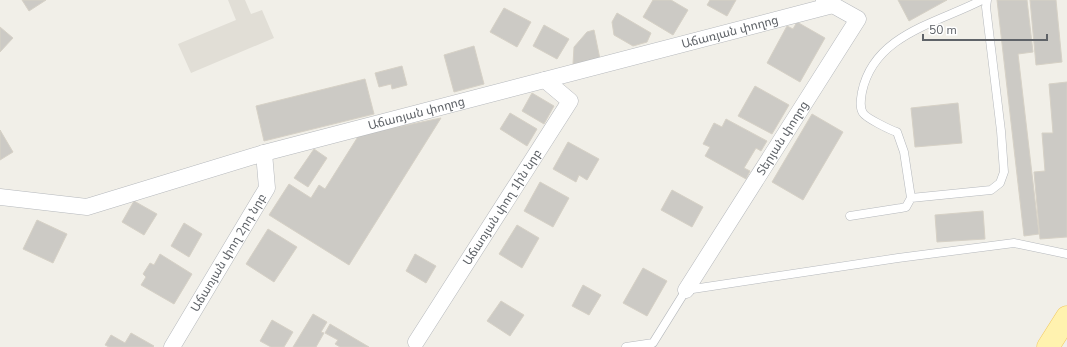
<svg xmlns="http://www.w3.org/2000/svg" width="1067" height="347" font-family="'Nunito Sans','Noto Sans Armenian',sans-serif">
  <style>
    .education { fill: #e1ded6 }
    .building { fill: #cccac5; stroke: #d6d1c6 }
    .lines { fill: none; stroke-linecap: round; stroke-linejoin: round }
    .lane-casing { stroke: #b5b8bc; stroke-width: 9 }
    .street-casing { stroke: #b5b8bc; stroke-width: 17 }
    .primary-casing { stroke: #f2c960; stroke-width: 23 }
    .lane { stroke: #fff; stroke-width: 8 }
    .street { stroke: #fff; stroke-width: 16 }
    .primary { stroke: #fff2af; stroke-width: 22 }
    .labels { text-anchor: middle; stroke-width: 3; stroke-linejoin: round; paint-order: stroke }
    .street-label { font-size: 12px; fill: #5f6368; stroke: #fff }
  </style>
  <rect width="100%" height="100%" fill="#f1efe8"/>
  <path class="education" d="M228,0H245L251,14L262,10L274,38L191,73L178,44L236,20Z"/>
  <path class="building" d="M22,0H46L29,11Z
    M653,0H671L688,10L673,35L643,17Z
    M710,0H736L727,16L707,5Z
    M898,0H947L909,21Z
    M997,0H1027L1033,52L1018,54L1039,234L1024,236Z
    M1030,0H1056L1062,62L1036,65Z
    M504,8L531,22L517,47L490,32Z
    M617,13L651,33L647,42L633,46L614,35L612,22Z
    M797,22L825,38L800,82L767,63L787,26L793,29Z
    M544,25L569,39L557,59L533,46Z
    M0,27L13,38L0,52Z
    M594,30L600,59L573,64L574,47L587,32Z
    M474,46L484,84L454,92L444,55Z
    M402,66L407,85L392,89L391,84L379,87L375,73Z
    M365,79L374,114L264,141L256,106Z
    M1067,82V237L1040,239L1034,172L1045,171L1042,133H1053L1049,84Z
    M755,86L789,105L772,134L738,116Z
    M532,93L554,106L544,124L522,111Z
    M958,103L962,143L915,147L911,108Z
    M510,113L537,129L527,146L500,129Z
    M812,114L843,132L803,200L772,182Z
    M441,118L349,265L269,215L289,184L311,198L319,185L325,189L359,135Z
    M726,119L767,141L761,151L756,148L744,168L750,171L746,179L705,156L710,147L703,144L714,123L722,127Z
    M0,130L13,152L0,160Z
    M568,142L599,159L587,180L579,175L576,182L553,169Z
    M314,149L327,158L308,187L294,178Z
    M540,182L569,198L553,227L524,211Z
    M672,190L703,207L692,227L661,210Z
    M134,201L157,214L144,235L122,222Z
    M983,211L985,239L937,242L935,215Z
    M37,220L67,234L53,263L23,249Z
    M184,223L202,234L189,257L171,246Z
    M517,225L539,238L522,268L499,254Z
    M268,229L297,247L274,282L246,264Z
    M160,254L192,274L174,304L141,285L146,277L143,274L150,263L154,265Z
    M415,254L436,266L426,283L406,271Z
    M643,268L667,281L647,316L623,303Z
    M583,285L601,295L589,315L572,306Z
    M501,301L524,315L510,336L487,321Z
    M313,314L327,322L321,332L324,333L316,347H293Z
    M272,320L293,332L284,347H271L260,341Z
    M330,324L369,347H340L335,344L338,340L325,333Z
    M131,333L154,346L153,347H109L105,345L111,335L125,343Z"/>
  <g class="lines">
    <g class="lane-casing">
      <path id="lane" d="M911,198L991,190L1000,183L1004,172L1001,131L986,7L987,0
        M850,216L901,208L906,207L911,198L904,152L897,132C890,130 866,118 863,113C859,107 861,98 862,92C874,34 938,23 982,0
        M626,347L653,343L686,290L898,258L1014,243L1067,254"/>
    </g>
    <g class="street-casing">
      <g id="street">
        <path id="s1" d="M0,197L87,207L264,153L833,5"/>
        <path id="s2" d="M686,290L858,19L824,0"/>
        <path id="s3" d="M416,342L570,101L545,80"/>
        <path id="s4" d="M172,347L267,188L264,153"/>
      </g>
    </g>
    <g class="primary-casing">
      <path id="primary" d="M1048,347L1067,317"/>
    </g>
    <use href="#lane" class="lane"/>
    <use href="#street" class="street"/>
    <use href="#primary" class="primary"/>
  </g>
  <g class="labels">
    <g class="street-label">
      <text dy="4" stroke="none"><textPath href="#s1" startOffset="754">Աճառյան փողոց</textPath></text>
      <text dy="4" stroke="none"><textPath href="#s1" startOffset="430">Աճառյան փողոց</textPath></text>
      <text dy="4" stroke="none"><textPath href="#s2" startOffset="180">Տերյան փողոց</textPath></text>
      <text dy="4" stroke="none"><textPath href="#s3" startOffset="160">Աճառյան փող 1ին նրբ</textPath></text>
      <text dy="4" stroke="none"><textPath href="#s4" startOffset="110">Աճառյան փող 2րդ նրբ</textPath></text>
    </g>
  </g>
  <path d="M923 34v6h124v-6" fill="none" stroke="#5f6368" stroke-width="2"/>
  <text x="929" y="34" font-size="12" fill="#5f6368" stroke="#ffffff" stroke-width="3" paint-order="stroke">50 m</text>
</svg>
